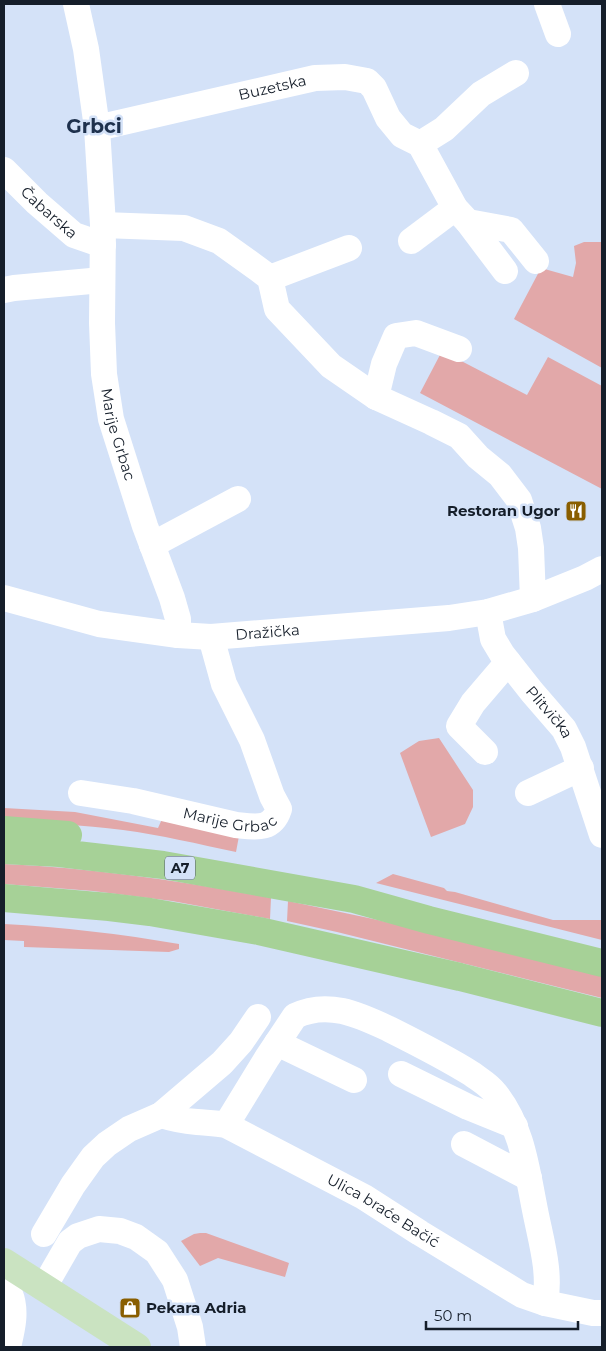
<svg xmlns="http://www.w3.org/2000/svg" width="606" height="1351" font-family="Montserrat,sans-serif">
  <style>
    .green { fill: #e2a8a9 }
    .lines { fill: none; stroke-linecap: round; stroke-linejoin: round }
    .minor { stroke: #fff; stroke-width: 26 }
    .major { stroke: #cae3c1; stroke-width: 28 }
    .highway { stroke: #a6d197; stroke-width: 28 }
    .labels { text-anchor: middle; stroke-width: 5; stroke-linejoin: round; paint-order: stroke }
    .shield { fill: #d4e2f8; stroke: #4e5968; stroke-width: 1 }
    .shield-label { font-size: 14px; font-weight: bold; fill: #151e2a }
    .street-label { font-size: 15px; fill: #151e2a; stroke: #d4e2f8 }
    .poi-label { font-size: 15px; font-weight: bold; fill: #151e2a; stroke: #d4e2f8; text-anchor: end }
    .district-label { font-size: 20px; font-weight: bold; fill: #1e314d; stroke: #d4e2f8 }
  </style>
  <rect width="100%" height="100%" fill="#d4e2f8"/>
  <path class="green" d="M584,242H602V368L514,319L541,268L573,277L576,263L574,246Z
    M442,351L527,395L548,357L602,386V489L420,393Z
    M439,738L473,790V807L465,824L431,837L400,753L419,741Z
    M4,808L75,812L158,828L162,819L239,836L236,852C198,844 161,835 123,830C83,825 43,823 4,820Z
    M4,864C94,868 183,881 271,898L270,919L172,901L93,891L4,884Z
    M393,874L444,888L447,891L455,892L553,920H602V940L376,883Z
    M288,901L378,920L602,976V998L337,932L287,921Z
    M4,924C62,927 121,934 179,944V949L169,952L24,947V941L4,940Z
    M200,1233H206L289,1263L285,1277L218,1258L200,1266L181,1241L194,1234Z"/>
  <g class="lines">
    <g class="minor">
      <path id="s1" d="M76,4L86,49L97,128L103,225L102,323L104,374L111,419L145,526L172,598L178,619V635"/>
      <path d="M547,4L558,34"/>
      <path id="s2" d="M97,128L315,78L345,77L367,81L374,88L388,118L402,135L420,144L455,208L468,222L505,271"/>
      <path d="M420,144L444,129L481,94L516,73"/>
      <path id="s3" d="M4,170L37,203L74,235L103,245"/>
      <path d="M468,222L511,230L536,261"/>
      <path d="M103,225L184,228L219,241L258,269L270,278L277,309L331,366L376,397L431,422L459,436L478,457L500,475L519,500L528,528L531,548L533,599"/>
      <path d="M411,241L455,208"/>
      <path d="M270,278L349,248"/>
      <path d="M4,290L14,288L102,280"/>
      <path d="M376,397L384,364L396,336L416,333L459,349"/>
      <path d="M152,545L238,499"/>
      <path id="s4" d="M4,598L99,624L178,635L211,637L449,618L488,612L533,599L585,578L602,569"/>
      <path id="s5" d="M488,612L493,639L502,654L532,692L564,729L573,747L602,835"/>
      <path d="M485,752L459,726L473,703L508,662"/>
      <path id="s6" d="M81,793L133,801L236,825C255,827 272,831 279,809L272,796L252,740L224,684L211,637"/>
      <path d="M528,793L581,768"/>
      <path d="M277,1043L354,1080"/>
      <path d="M401,1074L468,1107L515,1126"/>
      <path id="s7" d="M161,1115C173,1119 185,1121 197,1122C207,1123 216,1123 226,1125L364,1197L420,1233L522,1295L545,1303L593,1313H602"/>
      <path d="M226,1125L267,1058L295,1016C328,1000 359,1015 389,1029C417,1043 445,1057 472,1074C480,1080 489,1085 495,1093C522,1126 527,1170 535,1210C541,1241 551,1272 545,1303"/>
      <path d="M464,1144L529,1178"/>
      <path d="M44,1234L73,1185L93,1157L107,1144L129,1129L161,1115L222,1063L241,1042L258,1017"/>
      <path d="M4,1283C5,1287 8,1291 10,1294C17,1311 12,1330 8,1347"/>
      <path d="M44,1287L70,1242L78,1236L99,1229L120,1231L136,1237L157,1252L175,1280L190,1327L193,1347"/>
    </g>
    <path class="major" d="M4,1262L137,1347"/>
    <path class="highway" d="M4,830L68,835
      M4,850L59,853L163,865L354,899L429,920L602,963
      M4,898L109,907L150,912L259,931L460,977L602,1013"/>
  </g>
  <defs>
    <g id="restaurant-square" transform="scale(1.125)"><rect x="-9" y="-9" width="18" height="18" rx="4" fill="#895e00" stroke="#d4e2f8"/><path d="M-5-6h1v4h1v-4h1v4h1v-4h1v5L-1.5 .5V6h-2V.5L-5-1ZM5-6V6H3V1.5H1.5Q1.5-4 5-6Z" fill="#fff"/></g>
    <g id="shop-square" transform="scale(1.125)"><rect x="-9" y="-9" width="18" height="18" rx="4" fill="#895e00" stroke="#d4e2f8"/><path d="M-5-2.5h2.3a2.7 3.5 0 0 1 5.4 0H5L5.5 6h-11ZM-1.5-2.5h3a1.5 2.3 0 0 0-3 0Z" fill="#fff"/></g>
  </defs>
  <g fill-rule="evenodd">
    <use href="#restaurant-square" x="576" y="511"/>
    <use href="#shop-square" x="130" y="1308"/>
  </g>
  <g class="labels">
    <rect class="shield" x="165" y="856.5" width="30" height="23" rx="4"/>
    <g class="shield-label">
      <text x="180" y="873">A7</text>
    </g>
    <g class="street-label">
      <text dy="5" stroke="none"><textPath href="#s2" startOffset="180">Buzetska</textPath></text>
      <text dy="5" stroke="none"><textPath href="#s3" startOffset="62">Čabarska</textPath></text>
      <text dy="5" stroke="none"><textPath href="#s1" startOffset="434">Marije Grbac</textPath></text>
      <text dy="5" stroke="none"><textPath href="#s4" startOffset="268">Dražička</textPath></text>
      <text dy="5" stroke="none"><textPath href="#s5" startOffset="120">Plitvička</textPath></text>
      <text dy="5" stroke="none"><textPath href="#s6" startOffset="152">Marije Grbac</textPath></text>
      <text dy="5" stroke="none"><textPath href="#s7" startOffset="245">Ulica braće Bačić</textPath></text>
    </g>
    <g class="poi-label">
      <text x="560" y="516">Restoran Ugor</text>
      <text x="146" y="1313" text-anchor="start">Pekara Adria</text>
    </g>
    <g class="district-label">
      <text x="94" y="133">Grbci</text>
    </g>
  </g>
  <rect width="606" height="1351" fill="none" stroke="#151e2a" stroke-width="10"/>
  <path d="M426 1321v8h152v-8" fill="none" stroke="#151e2a" stroke-width="2.5"/>
  <text x="434" y="1321" font-size="15" fill="#151e2a" stroke="#d4e2f8" stroke-width="4" paint-order="stroke">50 m</text>
</svg>
